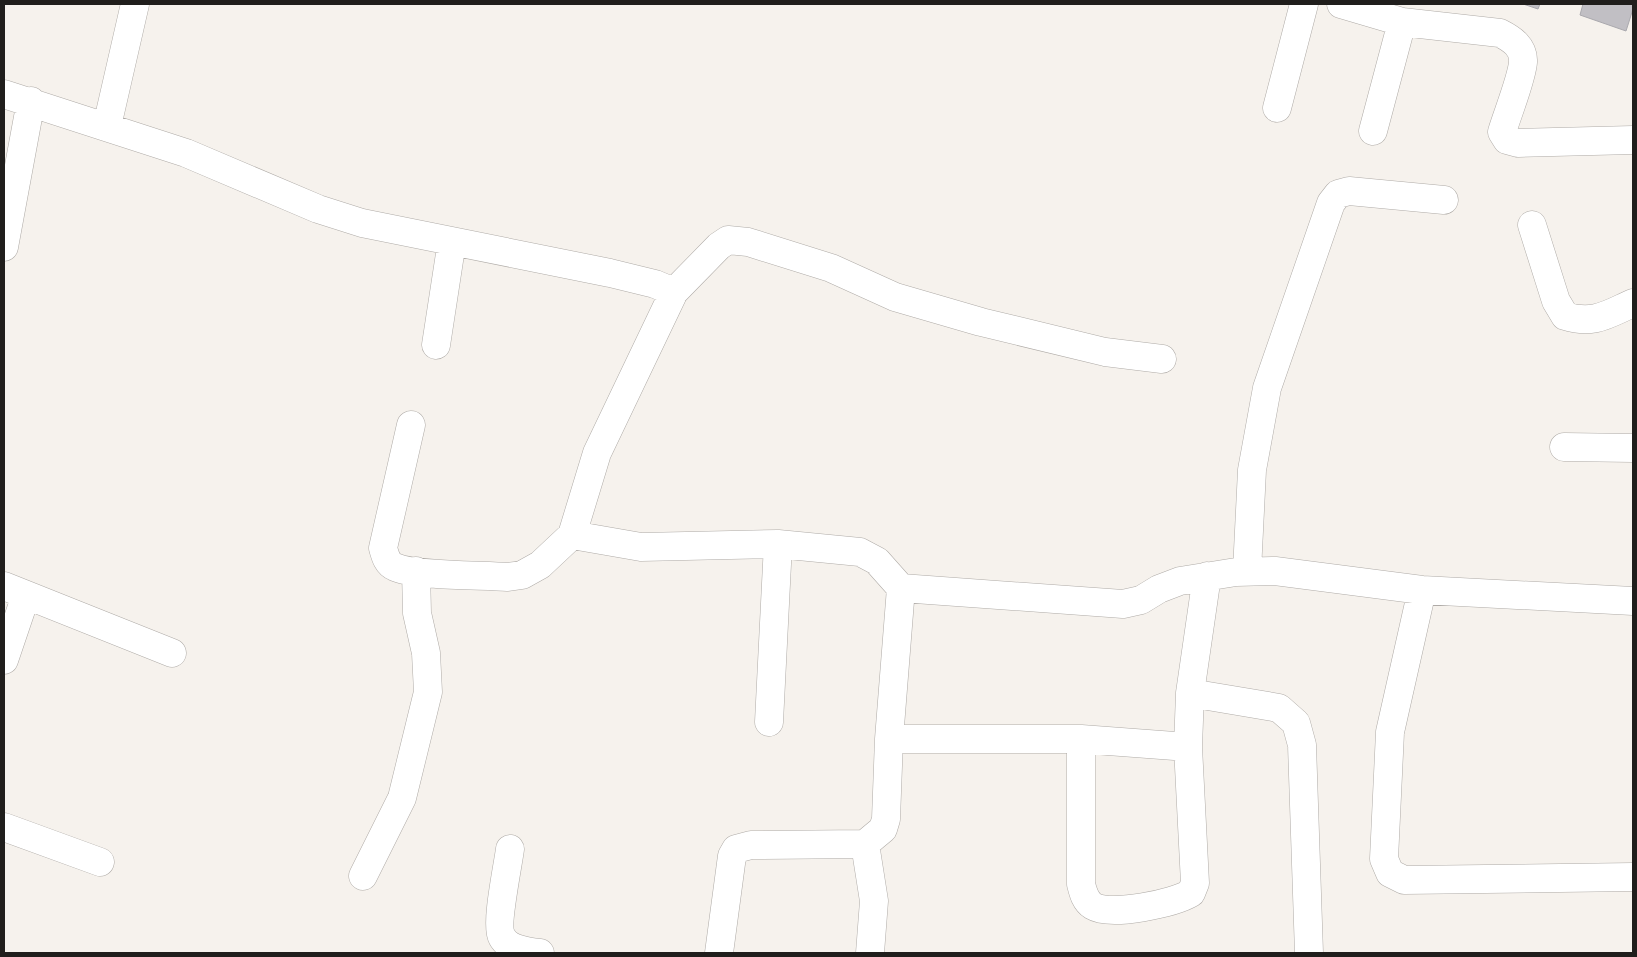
<svg xmlns="http://www.w3.org/2000/svg" width="1637" height="957" font-family="Literata,serif">
  <style>
    .building { fill: #c1bfc4; stroke: #aaa9ae }
    .lines { fill: none; stroke-linecap: round; stroke-linejoin: round }
    .minor-casing { stroke: #afaba7; stroke-width: 29 }
    .minor { stroke: #fff; stroke-width: 28 }
  </style>
  <rect width="100%" height="100%" fill="#f6f2ed"/>
  <path class="building" d="M1523,4H1540L1538,9Z
    M1583,4H1633V9L1626,31L1580,15Z"/>
  <g class="lines">
    <g class="minor-casing">
      <path id="minor" d="M1341,4L1402,22L1500,33C1512,39 1524,47 1523,62C1522,78 1507,115 1502,132L1507,140L1518,143L1633,140
        M4,94L186,153L318,209L362,223L610,273L655,284L674,292
        M1277,108L1304,4
        M107,126L135,4
        M1373,131L1402,22
        M1532,225L1556,301L1565,316C1594,325 1608,314 1633,303
        M4,247L31,101
        M436,345L452,241
        M411,425L383,548C385,555 387,564 395,567C413,576 483,575 508,577L522,575L540,565L572,535L597,453L674,292L719,246L728,240L748,242L831,268L895,297L981,322L1105,352L1162,359
        M1564,447L1633,448
        M572,535L641,547L778,544L860,552L877,561L901,588L1123,604L1141,600L1159,589L1180,581L1236,572L1275,571L1422,590L1633,601
        M1247,571L1252,470L1267,388L1331,203L1338,194L1349,191L1444,200
        M4,586L172,653
        M1422,590L1390,732L1384,859L1390,873L1404,880L1633,877
        M4,660L26,595
        M1190,693L1279,708L1296,723L1302,745L1309,953
        M769,722L778,544
        M889,739H1081L1188,747
        M1081,739V884C1083,892 1085,901 1093,906C1111,917 1174,903 1191,893L1195,883L1188,747L1190,693L1207,576
        M4,827L100,862
        M865,844L874,901L870,953
        M510,849C508,865 495,926 502,937C508,949 528,952 540,953
        M363,876L402,798L428,692L426,653L417,613L416,571
        M719,953L732,856L736,849L751,845L865,844L883,829L886,819L889,739L901,588"/>
    </g>
    <use href="#minor" class="minor"/>
  </g>
  <rect width="1637" height="957" fill="none" stroke="#201e1c" stroke-width="10"/>
</svg>
